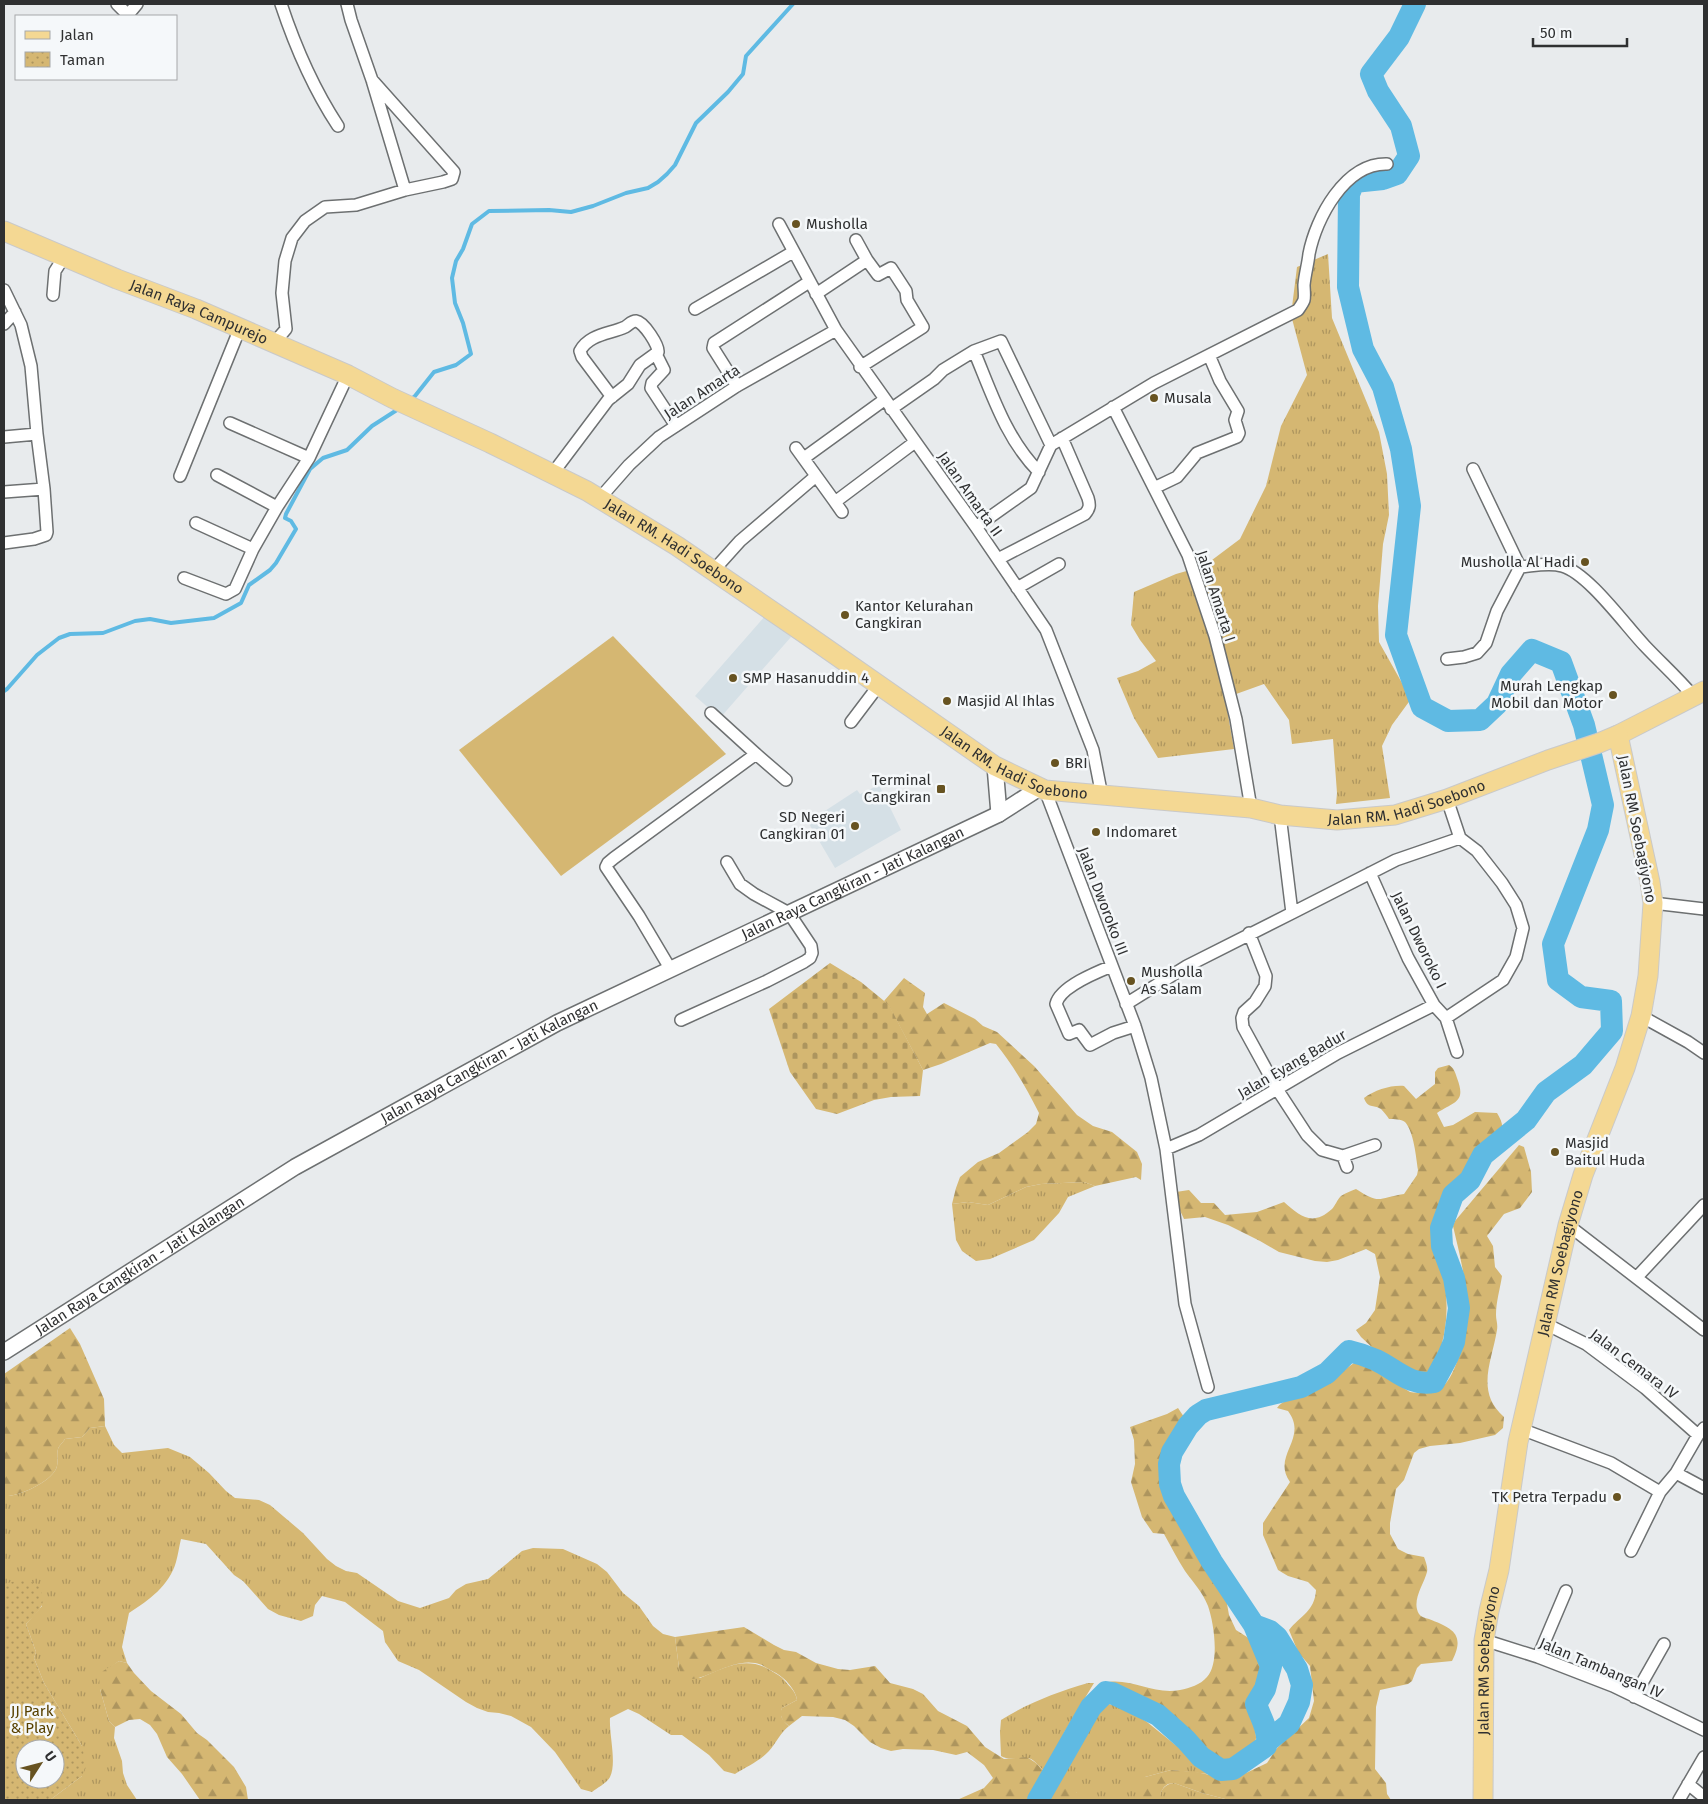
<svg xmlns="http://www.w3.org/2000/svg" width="1708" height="1804" font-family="'Fira Sans',sans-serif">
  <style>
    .built { fill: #d5e0e6 }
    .grass { fill: url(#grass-tufts) }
    .forest { fill: url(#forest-firs) }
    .cemetery { fill: url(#cemetery-stones) }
    .park { fill: url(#park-dots); fill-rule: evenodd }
    .garden { fill: #d5b772 }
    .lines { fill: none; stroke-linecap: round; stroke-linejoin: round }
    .stream { stroke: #5fbae3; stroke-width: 4 }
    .river { stroke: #5fbae3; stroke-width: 22 }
    .minor-casing { stroke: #6d7071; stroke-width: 14 }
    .tertiary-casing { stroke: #6d7071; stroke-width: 18 }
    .primary-casing { stroke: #c9c9c9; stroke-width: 21 }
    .minor { stroke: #fff; stroke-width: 11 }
    .tertiary { stroke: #fff; stroke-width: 15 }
    .primary { stroke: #f4d893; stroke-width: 19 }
    .poi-dot { fill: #675321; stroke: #f5f8fa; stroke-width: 2 }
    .labels { text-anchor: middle; stroke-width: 5; stroke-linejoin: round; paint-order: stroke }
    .poi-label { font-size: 15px; fill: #2f3031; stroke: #f5f8fa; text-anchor: start }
    .street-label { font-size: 15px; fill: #2f3031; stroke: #f5f8fa }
    .park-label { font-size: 15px; fill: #584100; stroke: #f5f8fa }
  </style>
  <defs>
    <pattern id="grass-tufts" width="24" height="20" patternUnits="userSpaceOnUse" patternTransform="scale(1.25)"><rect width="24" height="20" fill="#d5b772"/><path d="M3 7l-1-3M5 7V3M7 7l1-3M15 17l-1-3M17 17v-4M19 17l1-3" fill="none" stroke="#ad955e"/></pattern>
    <pattern id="forest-firs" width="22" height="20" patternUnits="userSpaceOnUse" patternTransform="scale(1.25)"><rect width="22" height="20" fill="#d5b772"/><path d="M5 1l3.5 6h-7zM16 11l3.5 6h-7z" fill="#ad955e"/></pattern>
    <pattern id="cemetery-stones" width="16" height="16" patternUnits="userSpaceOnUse" patternTransform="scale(1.25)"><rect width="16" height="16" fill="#d5b772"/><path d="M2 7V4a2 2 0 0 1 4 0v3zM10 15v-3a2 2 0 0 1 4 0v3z" fill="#ad955e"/></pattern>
    <pattern id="park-dots" width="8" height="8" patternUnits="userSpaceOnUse" patternTransform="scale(1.25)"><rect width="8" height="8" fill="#d5b772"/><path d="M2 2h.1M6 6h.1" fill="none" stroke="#ad955e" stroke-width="1.8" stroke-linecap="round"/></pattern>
  </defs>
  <rect width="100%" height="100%" fill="#e8ebed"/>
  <path class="built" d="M766,615L791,637L720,718L695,696Z
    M879,785L901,830L835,868L808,822L857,790L860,794Z"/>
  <path class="grass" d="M1328,254L1332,318L1379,432L1387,474L1389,515L1383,544L1378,606L1379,642L1411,699L1392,725L1382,746L1390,798L1336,804L1337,793L1333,739L1292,744L1289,720L1264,684L1225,698L1234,749L1158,758L1134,718L1117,678L1138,671L1156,661L1140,640L1131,625L1134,592L1176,574L1204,566L1240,539L1266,486L1281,426L1307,375L1291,315L1297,267Z
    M1084,1182L1095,1186L1068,1197L1059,1213L1034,1240L990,1259L976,1261L962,1251L956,1240L952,1204L968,1202L988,1205L1026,1187L1041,1184Z
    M105,1426L114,1445L122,1453L168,1448L190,1457L209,1473L226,1491L235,1498L259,1500L270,1505L303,1533L327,1559L336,1566L346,1571L357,1573L398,1601L420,1608L449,1598L456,1590L466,1584L488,1579L522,1551L533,1548L563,1549L597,1564L607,1572L623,1593L639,1606L653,1626L663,1634L675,1637L679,1668L700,1678C723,1668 746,1655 770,1670C776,1674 780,1675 785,1681C790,1687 796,1692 797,1700L782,1708C779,1716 783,1721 789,1726C780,1733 776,1743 769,1751C760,1761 746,1767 735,1774L724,1771L709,1755L682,1735H671L639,1714L628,1709L610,1718C609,1735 617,1763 610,1777C607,1783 597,1788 592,1792L581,1789L555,1752L531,1727L511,1716L499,1713L488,1712L477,1708L466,1702L419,1670L398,1661L385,1642L383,1631L345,1602L322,1596L315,1605L313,1616L301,1621L279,1615L268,1609L243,1581L234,1575L206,1544L181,1539C179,1547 178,1555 176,1562C169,1586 149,1600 129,1613L122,1647L127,1663L119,1661L111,1667L100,1689L109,1721L115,1727L114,1738L122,1761L123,1773L127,1785L137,1800H50L82,1776V1746L44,1683L34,1658L36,1652L26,1624L42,1606L4,1584V1496C18,1497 49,1483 56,1469C59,1463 56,1456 58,1449C59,1446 63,1442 65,1439L82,1437L90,1428Z
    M1088,1683H1094L1065,1731L1048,1766L1044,1771C1039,1766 1033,1758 1027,1758C1018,1757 1009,1761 1001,1756L1000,1732L1001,1720C1028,1703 1057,1692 1088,1683Z
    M1109,1704L1126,1709L1147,1722L1194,1760L1208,1774L1171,1770L1145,1777L1142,1800H1077V1793L1057,1777L1092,1717L1103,1705Z
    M1174,1783L1202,1793L1229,1800H1160C1159,1791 1165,1784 1174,1783Z"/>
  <path class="forest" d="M904,978L925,993L923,1007L927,1014L944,1003L975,1019L983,1026L997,1032L1034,1066L1077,1115L1093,1126L1112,1132L1137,1152L1142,1164L1141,1180L1136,1177L1095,1186L1084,1182L1041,1184L1026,1187L988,1205L968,1202L952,1204L956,1188L960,1177L978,1162L999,1153L1028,1132L1036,1124L1039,1113C1027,1089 1013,1065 996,1044L990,1043L941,1064L923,1070L889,1006L884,1001Z
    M1449,1065C1454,1068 1455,1072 1457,1078C1466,1102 1456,1101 1437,1113L1444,1127L1453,1125L1475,1112L1497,1113C1501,1120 1504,1125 1501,1134C1498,1140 1491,1142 1487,1147C1478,1157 1443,1200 1440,1211C1433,1233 1440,1257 1444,1279C1450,1311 1446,1349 1427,1377C1403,1383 1378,1352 1361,1337L1356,1330L1366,1323L1375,1310L1380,1277L1375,1254L1366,1249L1338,1260L1327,1262L1315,1261L1279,1252L1260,1241L1228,1225L1205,1217L1184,1219L1175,1200L1176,1192L1189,1190L1201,1203H1214L1225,1215L1257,1212L1284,1202C1300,1216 1312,1227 1332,1209C1335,1206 1337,1200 1341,1196C1345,1193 1351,1191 1356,1189C1380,1205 1378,1198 1404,1194L1417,1175L1418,1170C1416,1157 1414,1132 1405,1122C1401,1119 1394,1119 1389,1119C1387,1116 1384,1112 1381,1109C1373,1104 1368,1109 1364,1098C1375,1090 1391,1085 1404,1086L1416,1099L1435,1084V1072L1438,1068Z
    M1519,1145L1524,1147L1531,1172L1532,1192L1520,1208L1504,1214L1487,1236L1493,1246L1495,1267L1502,1276C1500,1289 1496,1302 1496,1315C1496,1320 1498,1324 1497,1330C1492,1361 1475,1392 1504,1417L1503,1428L1495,1435L1460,1443L1430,1446L1419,1449L1414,1453L1404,1480L1396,1489L1390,1523V1534L1398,1549L1408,1554L1424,1557C1426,1562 1428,1568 1427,1572C1424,1584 1411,1601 1419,1614C1421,1617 1425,1618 1429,1619C1452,1628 1466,1634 1452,1661L1421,1664L1417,1668L1412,1681L1408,1684L1380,1690L1376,1707L1375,1769L1386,1783L1387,1794L1391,1800H1229L1202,1793L1174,1783L1168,1784L1164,1787L1161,1792L1160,1800H1142L1139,1793L1140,1781L1145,1777L1171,1770L1196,1772L1224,1778L1246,1773L1267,1763L1277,1748L1309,1718L1314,1701L1310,1666L1298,1652L1289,1630C1300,1616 1315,1611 1316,1590L1308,1582L1288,1576L1278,1570L1263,1535V1523L1290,1482C1271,1455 1309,1439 1288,1411L1277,1408C1282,1400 1295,1398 1304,1394C1323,1386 1338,1374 1354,1363L1366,1365L1410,1392C1419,1394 1435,1391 1443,1386C1455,1377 1466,1336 1467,1321C1469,1290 1460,1256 1453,1226L1455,1221Z
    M70,1328L80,1344L104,1399L105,1426L90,1428L82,1437L65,1439C63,1442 59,1446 58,1449C56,1456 59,1463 56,1469C49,1483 18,1497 4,1496V1374Z
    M1178,1408L1184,1417L1164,1462L1165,1488L1181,1522L1191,1532L1203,1549L1210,1570L1226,1598L1229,1615L1236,1630L1247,1637L1262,1651L1264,1663L1262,1677L1258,1688L1248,1702C1252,1735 1271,1741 1231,1762L1209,1756L1175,1722L1114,1686L1109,1682C1133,1679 1155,1695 1180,1690C1190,1688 1200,1685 1207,1677C1220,1663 1214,1623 1208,1606C1203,1593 1193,1582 1185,1571C1177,1559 1171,1546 1164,1534L1153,1533L1142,1517L1131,1482L1135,1464L1134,1440L1130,1427L1167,1414Z
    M744,1627L774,1645L784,1650L796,1652L816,1663L838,1669L850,1670L875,1666L890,1683L913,1689L923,1694L938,1711L967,1726L985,1747L1004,1759L1027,1757L1036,1763L1044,1771L1057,1777H1068L1077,1793V1800H957L984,1788L993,1778L984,1765L967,1752L956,1755L933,1750L903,1749L891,1751L881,1748L870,1742L854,1726L845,1720L833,1717L802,1716L789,1726L783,1721L780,1713L782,1708L797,1700C796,1690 785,1678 776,1673C769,1670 763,1664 755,1663C730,1658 700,1685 683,1678L679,1668L675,1637Z
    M119,1661L127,1663L134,1673L151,1691L181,1714L197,1733L207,1740L234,1767L246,1787L248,1800H200L182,1774L167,1757L157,1734L150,1725L140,1719L129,1720L115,1727L109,1721L100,1689L99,1676L103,1671Z"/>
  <path class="cemetery" d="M830,963L861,982L889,1005L923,1070L920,1096L891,1097L874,1100L837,1114L816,1109L790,1072L769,1009Z"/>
  <path class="park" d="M23,1579L37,1584C50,1604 39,1610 26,1624L36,1652L34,1658L44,1683L82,1746L86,1765L82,1776L50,1800H4V1584ZM25,1749H55V1779H25Z"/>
  <path class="garden" d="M613,636L726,754L561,876L459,750Z"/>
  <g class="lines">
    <path class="stream" d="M409,401L415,396L434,372L456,365L471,354L463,323L455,303L452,278L456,261L463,249L472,224L489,211L549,210L571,212L593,206L626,193L648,188L658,182L667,174L675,165L696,123L728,92L743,74L746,56L793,4
      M4,691L7,689L37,655L59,638L70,634L103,633L135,621L150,619L171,623L214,618L241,603L249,585L270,570L276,563L296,529L291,521L285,518L286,514L310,469L323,458L347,450L372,426L400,408"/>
    <path class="river" d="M1254,1625L1270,1631L1277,1637L1297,1669L1302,1685L1299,1702L1289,1724L1268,1741
      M1038,1800L1091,1707L1106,1692L1112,1693L1158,1715L1186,1740L1201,1757L1221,1770L1233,1769L1266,1746C1271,1733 1260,1717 1256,1704L1265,1689L1271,1666L1254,1625L1212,1562L1174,1496L1170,1484L1169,1464L1172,1452L1188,1426L1198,1415L1206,1410L1301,1387L1327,1373L1349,1351C1358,1353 1367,1356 1376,1360C1395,1369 1411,1387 1434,1382L1448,1356L1454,1342L1459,1308L1454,1278L1442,1246L1441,1228L1453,1195L1470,1180L1483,1155L1526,1120L1546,1092L1583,1065L1612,1031L1611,1001L1581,997L1558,980L1553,944L1598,830L1603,805L1584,725L1561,662L1532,650L1511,674L1497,704L1480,720L1448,721L1422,707L1396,635L1410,506L1401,449L1383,387L1363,349L1348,287L1349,194L1354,182L1383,179L1397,174L1409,156L1401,126L1378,91L1371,74L1399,37L1415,4"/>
    <g class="minor-casing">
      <path id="minor" d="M117,4L128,15
        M281,4C295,46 313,88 338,126
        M347,4L351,20L372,80L405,190
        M127,16L137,4
        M779,224L836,330L976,527L1046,630L1093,750L1102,796
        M856,240L867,260
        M4,290L21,325L31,366L37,434L44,489L4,492
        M816,294L867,260L878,275L891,268L906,291L907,300L923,327L860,367
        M53,295L55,271L64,257
        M695,309L793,252
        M4,324L15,312
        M274,343L286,329L282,293L285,261L292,238L305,221L325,207L356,205L405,190L443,182L452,179L454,172L372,80
        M974,351C992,394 1006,439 1039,472
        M656,354L664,370L652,383L651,388L676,426
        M737,386L713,348L714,343L809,282
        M1113,407L1188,555L1215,636L1236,719L1251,808
        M891,409L934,379L943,370L974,351L1001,341L1051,445
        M230,423L309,458
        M4,437L37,434
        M796,448L835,502L915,442
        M804,458L884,400
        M1473,469L1520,567
        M553,473L608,400L628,384L640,365L658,352C659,346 644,322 636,321C631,321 629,325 625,327C610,334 589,334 580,351L582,357L612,397
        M217,475L277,507
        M180,476L240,328
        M1154,488L1177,477L1197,453L1237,437L1239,433L1235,420L1238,411L1220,381L1209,355
        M600,498L629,465L659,437L737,386L836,330
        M835,502L842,512
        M196,523L253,549
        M976,527L1031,488L1051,445L1154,383L1298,310C1300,307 1303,303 1304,300C1305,296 1304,289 1304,285C1305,274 1308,264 1309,254C1316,218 1345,163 1387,164
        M4,543L34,539L46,535L47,532L44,489
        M998,559L1085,514C1090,508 1090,505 1088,498L1062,438
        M1520,567C1533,566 1549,562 1562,566C1588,573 1625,625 1645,646C1661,663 1678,678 1693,696
        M713,571L740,541L816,476
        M184,578L226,594L235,589L253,549L277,507L309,458L348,375
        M1017,588L1059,564
        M1447,659L1464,657L1477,653L1486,643L1497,611L1520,567
        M851,722L879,685
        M756,754L786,780
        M1045,790L1135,1026L1151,1078L1166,1149L1185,1304L1208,1387
        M1370,873L1408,958L1434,1005L1446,1018L1457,1052
        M1653,903L1704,909
        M1292,913L1396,860L1460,838L1447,799
        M1249,933L1266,976L1265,986L1255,1002L1244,1012L1242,1018L1243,1027L1277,1089L1307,1135L1322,1150L1343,1156L1347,1167
        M1112,966C1097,972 1060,987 1056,1004L1069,1034L1079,1030L1090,1045L1113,1033L1135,1026
        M671,970L639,916L606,867L608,863L614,858L756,754L711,713
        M1126,1004L1187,966L1292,913L1280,815
        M1641,1016L1688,1042L1704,1053
        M1446,1018L1503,980L1516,957L1523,928L1516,905L1502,883L1477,851L1460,838
        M681,1020L767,981L804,962L810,958L812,953L811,946L789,913L754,894L740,884L727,862
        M1166,1149L1199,1135L1338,1053L1434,1005
        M1343,1156L1375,1145
        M1568,1225L1704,1330
        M1637,1277L1704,1205
        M1546,1324L1586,1344L1645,1388L1698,1435
        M1521,1429L1611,1463L1660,1492L1676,1473L1698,1435L1704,1428
        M1676,1473L1704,1488
        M1631,1551L1660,1492
        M1484,1640L1538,1657L1613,1686L1704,1730
        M1538,1657L1566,1591
        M1634,1697L1664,1644
        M1688,1784L1704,1797
        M1679,1800L1704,1757"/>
    </g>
    <g class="tertiary-casing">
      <g id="tertiary">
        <path d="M995,766L999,814"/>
        <path id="s1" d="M4,1352L295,1167L557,1023L999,814L1041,787"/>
      </g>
    </g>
    <g class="primary-casing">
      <g id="primary">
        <path id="s2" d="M4,231L117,279L196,309L348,375L392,398L490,443L587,491L677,546L807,635L995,766L1045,790L1251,808L1280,815L1337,820L1395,815L1447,799L1548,760L1599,743L1618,735L1704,691"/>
        <path id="s3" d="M1483,1800L1484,1640L1489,1611L1499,1570L1518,1442L1568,1225L1583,1175L1625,1068L1641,1016L1648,976L1653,903L1650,882L1618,735"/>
      </g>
    </g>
    <use href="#minor" class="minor"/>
    <use href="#tertiary" class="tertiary"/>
    <use href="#primary" class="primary"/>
  </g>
  <g class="poi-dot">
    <circle cx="796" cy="224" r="5"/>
    <circle cx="1154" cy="398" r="5"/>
    <circle cx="1585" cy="562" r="5"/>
    <circle cx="845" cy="615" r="5"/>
    <circle cx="733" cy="678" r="5"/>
    <circle cx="1613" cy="695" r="5"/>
    <circle cx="947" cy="701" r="5"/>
    <circle cx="1055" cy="763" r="5"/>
    <rect x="936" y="784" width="10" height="10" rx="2.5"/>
    <circle cx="855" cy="826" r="5"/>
    <circle cx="1096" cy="832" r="5"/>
    <circle cx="1131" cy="981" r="5"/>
    <circle cx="1555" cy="1152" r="5"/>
    <circle cx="1617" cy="1497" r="5"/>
  </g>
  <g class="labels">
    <g class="poi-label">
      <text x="806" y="229">Musholla</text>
      <text x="1164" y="403">Musala</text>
      <text x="1575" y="567" text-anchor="end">Musholla Al Hadi</text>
      <text x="855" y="611">Kantor Kelurahan<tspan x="855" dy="17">Cangkiran</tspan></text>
      <text x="743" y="683">SMP Hasanuddin 4</text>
      <text x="1603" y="691" text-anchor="end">Murah Lengkap<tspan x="1603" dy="17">Mobil dan Motor</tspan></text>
      <text x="957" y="706">Masjid Al Ihlas</text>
      <text x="1065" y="768">BRI</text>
      <text x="931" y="785" text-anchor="end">Terminal<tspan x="931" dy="17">Cangkiran</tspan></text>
      <text x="845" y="822" text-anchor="end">SD Negeri<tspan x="845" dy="17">Cangkiran 01</tspan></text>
      <text x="1106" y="837">Indomaret</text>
      <text x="1141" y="977">Musholla<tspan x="1141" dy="17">As Salam</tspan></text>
      <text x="1565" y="1148">Masjid<tspan x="1565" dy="17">Baitul Huda</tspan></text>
      <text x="1607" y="1502" text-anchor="end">TK Petra Terpadu</text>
    </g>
    <g class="street-label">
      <text dy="5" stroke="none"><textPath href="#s2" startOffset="211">Jalan Raya Campurejo</textPath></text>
      <text transform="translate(702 392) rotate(-33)" y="5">Jalan Amarta</text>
      <text transform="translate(970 494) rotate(55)" y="5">Jalan Amarta II</text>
      <text dy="5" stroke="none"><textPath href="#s2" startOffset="742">Jalan RM. Hadi Soebono</textPath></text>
      <text transform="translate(1216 596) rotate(72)" y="5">Jalan Amarta I</text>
      <text dy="5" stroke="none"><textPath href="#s2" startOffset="1148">Jalan RM. Hadi Soebono</textPath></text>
      <text dy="5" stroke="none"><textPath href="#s2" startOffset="1552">Jalan RM. Hadi Soebono</textPath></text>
      <text transform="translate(1637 829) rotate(79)" y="5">Jalan RM Soebagiyono</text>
      <text dy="5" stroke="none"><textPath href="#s1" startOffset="971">Jalan Raya Cangkiran - Jati Kalangan</textPath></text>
      <text transform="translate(1103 901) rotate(69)" y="5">Jalan Dworoko III</text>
      <text transform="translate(1419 940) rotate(64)" y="5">Jalan Dworoko I</text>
      <text dy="5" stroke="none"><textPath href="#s1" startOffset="566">Jalan Raya Cangkiran - Jati Kalangan</textPath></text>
      <text transform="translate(1292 1064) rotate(-30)" y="5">Jalan Eyang Badur</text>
      <text dy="5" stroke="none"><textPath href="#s3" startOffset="545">Jalan RM Soebagiyono</textPath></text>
      <text dy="5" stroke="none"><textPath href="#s1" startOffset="161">Jalan Raya Cangkiran - Jati Kalangan</textPath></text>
      <text transform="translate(1634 1364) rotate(37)" y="5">Jalan Cemara IV</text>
      <text dy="5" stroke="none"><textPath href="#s3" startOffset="140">Jalan RM Soebagiyono</textPath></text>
      <text transform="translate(1601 1668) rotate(23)" y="5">Jalan Tambangan IV</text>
    </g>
    <g class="park-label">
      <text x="32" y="1716">JJ Park<tspan x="32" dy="17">&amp; Play</tspan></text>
    </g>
  </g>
  <rect width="1708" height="1804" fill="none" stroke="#2f3031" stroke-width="10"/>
  <rect x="15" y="15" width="162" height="65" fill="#f5f8fa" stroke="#a6a8aa"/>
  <rect x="25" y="31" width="25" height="8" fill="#f4d893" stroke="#a6a8aa"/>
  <text x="60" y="40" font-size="15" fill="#2f3031">Jalan</text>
  <rect x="25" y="52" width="25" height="15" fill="url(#park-dots)" stroke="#a6a8aa"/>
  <text x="60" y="65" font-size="15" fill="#2f3031">Taman</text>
  <g transform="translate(40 1764) rotate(54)"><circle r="24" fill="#f5f8fa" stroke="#a6a8aa"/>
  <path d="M0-4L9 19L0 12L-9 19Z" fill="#675321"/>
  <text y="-8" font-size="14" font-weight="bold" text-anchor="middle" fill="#2f3031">U</text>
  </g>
  <path d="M1533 38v8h94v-8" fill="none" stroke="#2f3031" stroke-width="2.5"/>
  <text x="1540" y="38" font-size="15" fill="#2f3031" stroke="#f5f8fa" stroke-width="4" paint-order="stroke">50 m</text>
</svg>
